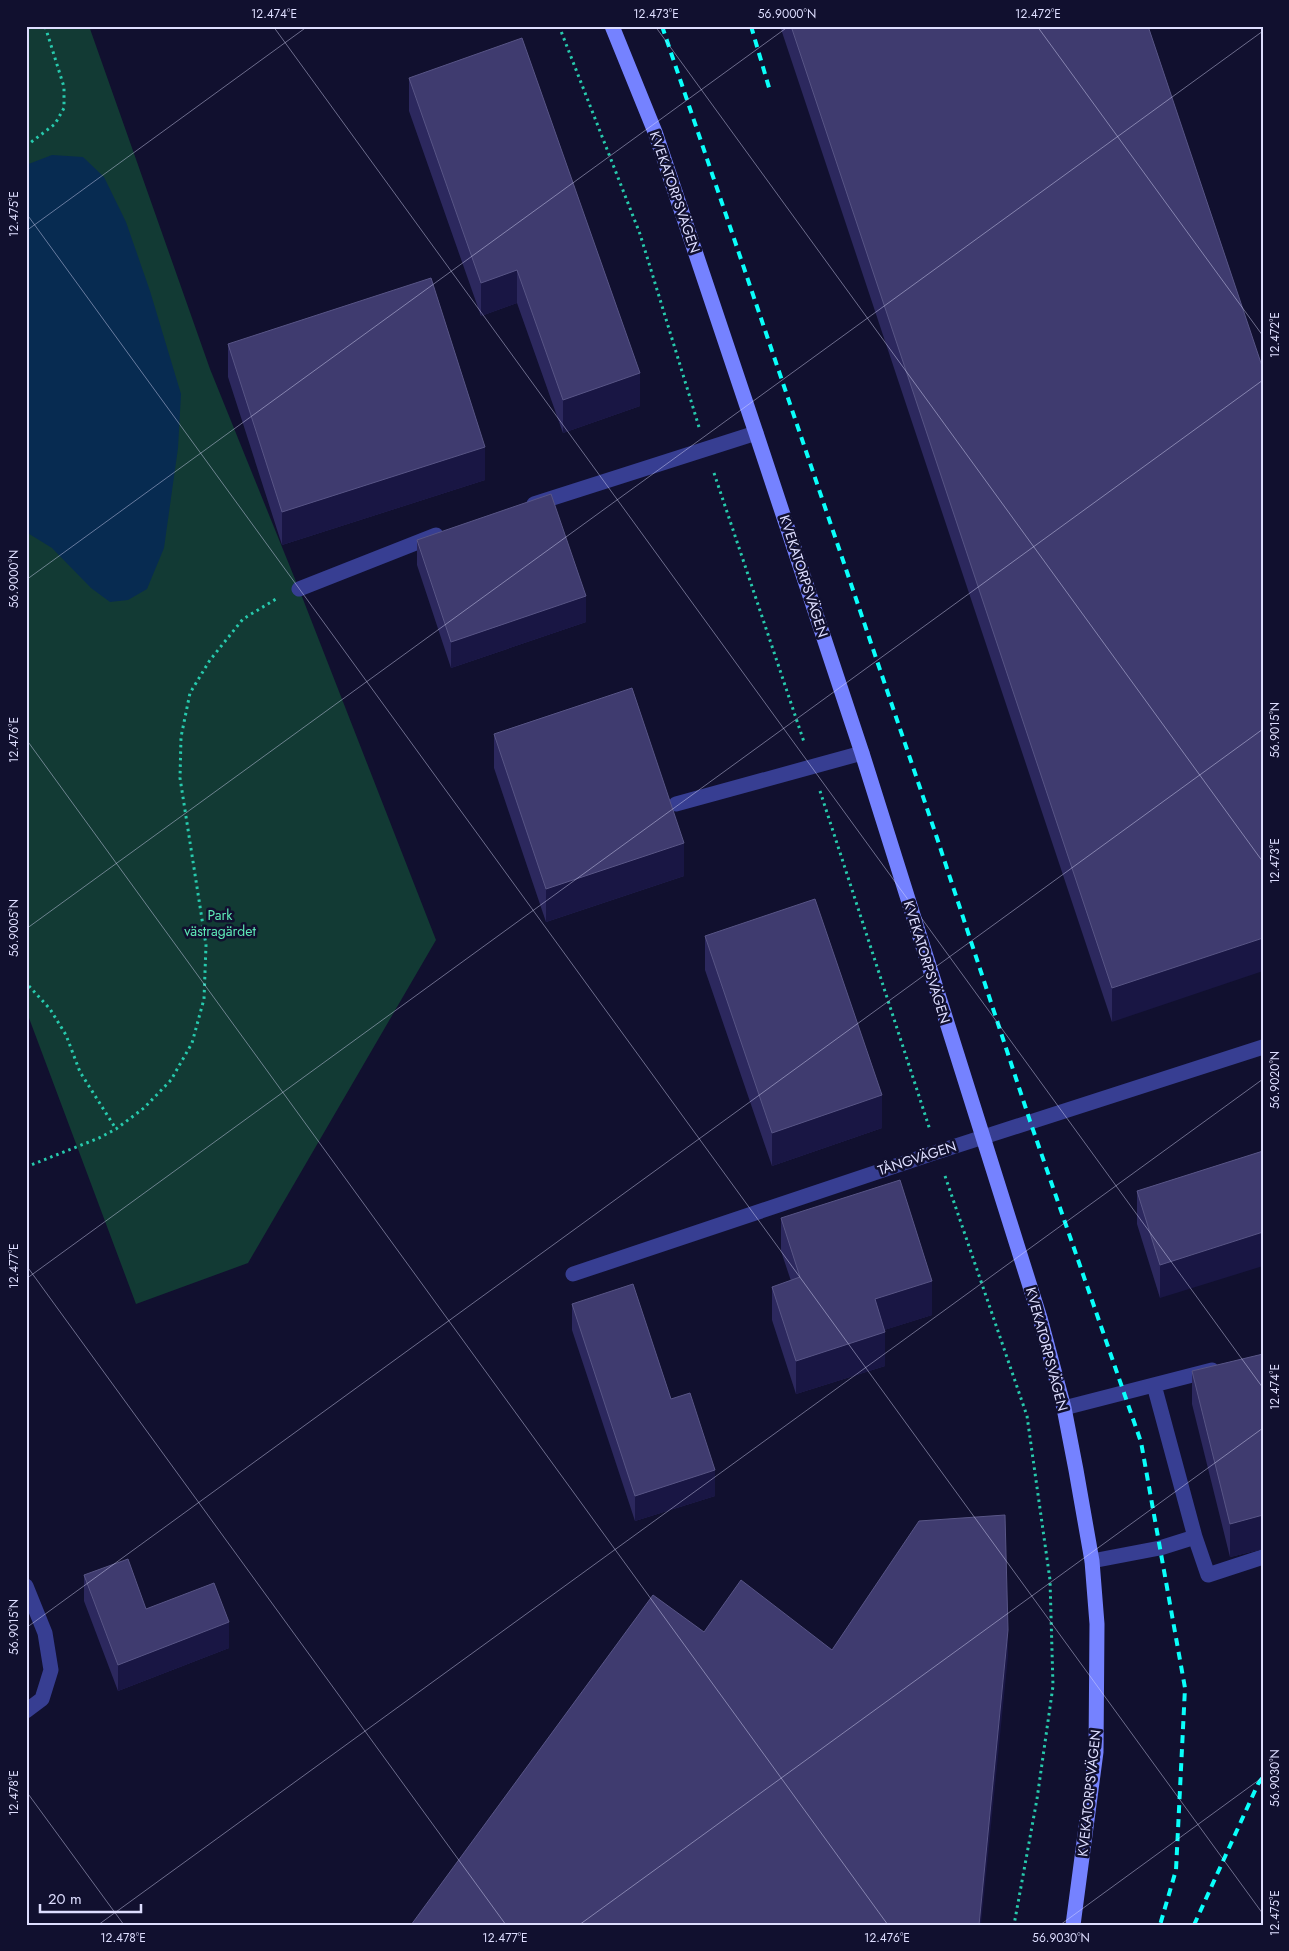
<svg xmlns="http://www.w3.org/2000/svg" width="1289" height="1951" font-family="Jost,sans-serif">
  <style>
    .green { fill: #123a34 }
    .water { fill: #072b51 }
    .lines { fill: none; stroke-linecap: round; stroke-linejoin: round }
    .path { stroke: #27caad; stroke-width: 3; stroke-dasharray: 2.5 4; stroke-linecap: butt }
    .lane { stroke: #373e92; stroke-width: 15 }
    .street { stroke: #373e92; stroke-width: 15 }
    .secondary { stroke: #7582ff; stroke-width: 15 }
    .rail { stroke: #0afffb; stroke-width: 4; stroke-dasharray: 8 6; stroke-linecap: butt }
    .wall { fill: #2c285e }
    .shaded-wall { fill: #191644 }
    .building { fill: #3f3b6f; stroke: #585586 }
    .ticks { fill: none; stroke: #dedeff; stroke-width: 1; stroke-opacity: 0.45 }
    .labels { text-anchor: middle; stroke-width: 5; stroke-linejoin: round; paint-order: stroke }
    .street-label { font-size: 14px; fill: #dedeff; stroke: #11102f }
    .park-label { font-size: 14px; fill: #5eeab7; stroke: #11102f }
    .neatline { fill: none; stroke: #dedeff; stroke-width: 2 }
    .ticks-label { font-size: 12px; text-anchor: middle; fill: #dedeff }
  </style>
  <rect width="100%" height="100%" fill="#11102f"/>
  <path class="green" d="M26,26H89L210,369L299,589L436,940L248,1263L136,1304L26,1010Z"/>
  <path class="water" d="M52,155L83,157L104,177L126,222L150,291L181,394L178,448L164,548L147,589L128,600L110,602L91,588L52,548L26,532V165Z"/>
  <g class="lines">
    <path class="path" d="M559,26L640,234L699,427
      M26,146L55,124L64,108V87L45,26
      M714,473L804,742
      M820,791L930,1130
      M26,980L29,986L50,1009L66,1035L80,1072L116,1129
      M26,1167L99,1138L116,1129L144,1108L171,1080L192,1043L204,999L206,945L180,778L181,737L190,693L210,660L243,619L276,599
      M945,1176L1027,1416L1050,1580L1053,1686L1037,1799L1014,1925"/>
    <path class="lane" d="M534,504L756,433
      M299,589L436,535
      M676,804L862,753
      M1154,1385L1195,1537
      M1064,1408L1212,1370
      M1092,1561L1160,1548L1195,1537L1208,1575L1263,1557"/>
    <path class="street" d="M573,1274L937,1152L1263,1047
      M26,1586L45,1633L51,1670L42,1699L26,1711"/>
    <path class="secondary" d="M612,26L655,132L756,433L862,753L1040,1318L1064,1408L1076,1470L1092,1561L1097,1624L1096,1752L1073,1925"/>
    <path class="rail" d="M662,26L936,835L1030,1121L1141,1442L1185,1688L1176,1870L1160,1925
      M751,26L770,91
      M1194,1925L1258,1784L1263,1777"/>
  </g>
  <path class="wall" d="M780,26H1148L1112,1022Z
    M409,78L640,406L563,433L517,303L481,316L409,111Z
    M228,344L485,480L282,545L228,377Z
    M417,540L586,622L451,668L417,565Z
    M494,734L684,876L546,922L494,768Z
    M705,936L882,1128L772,1166L705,970Z
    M1263,1151L1160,1298L1137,1224V1191Z
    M781,1218L932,1315L884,1330L885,1366L796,1394L772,1320V1287L791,1281L781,1251Z
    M572,1304L715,1496L635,1521L572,1330Z
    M1263,1354V1549L1230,1557L1192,1404V1371Z
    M84,1575L146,1609L229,1648L118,1691L84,1601Z"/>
  <path class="shaded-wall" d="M517,270V303L481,316V283Z
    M640,373V406L563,433V400Z
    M485,447V480L282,545V512Z
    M586,596V622L451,668V642Z
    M684,843V876L546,922V889Z
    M1263,938V971L1112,1022V988Z
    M882,1095V1128L772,1166V1133Z
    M1263,1232V1266L1160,1298V1265Z
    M932,1281V1315L875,1333V1299Z
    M885,1332V1366L796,1394V1361Z
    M715,1470V1496L635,1521V1496Z
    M1263,1515V1549L1230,1557V1524Z
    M229,1622V1648L118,1691V1665Z
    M1008,1630V1656L981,1925H979Z"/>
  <path class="building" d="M791,26H1148L1263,369V938L1112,988Z
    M522,38L640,373L563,400L517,270L481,283L409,78Z
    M431,278L485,447L282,512L228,344Z
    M551,494L586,596L451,642L417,540Z
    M632,688L684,843L546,889L494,734Z
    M815,899L882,1095L772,1133L705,936Z
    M1263,1151V1232L1160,1265L1137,1191Z
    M900,1180L932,1281L875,1299L885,1332L796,1361L772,1287L800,1277L781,1218Z
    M633,1284L671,1399L690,1393L715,1470L635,1496L572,1304Z
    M1263,1354V1515L1230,1524L1192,1371Z
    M1005,1515L1008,1630L979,1925H411L653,1595L704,1632L741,1580L832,1650L919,1521Z
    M128,1559L146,1609L214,1583L229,1622L118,1665L84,1575Z"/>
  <path class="ticks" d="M273,26L1263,1388M655,26L1263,862M1037,26L1263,336M26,213L1263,1914M26,231L308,26M26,580L789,26M26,739L888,1925M26,929L1263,31M26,1265L506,1925M26,1279L1263,380M26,1628L1263,729M26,1791L124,1925M98,1925L1263,1079M579,1925L1263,1428M1060,1925L1263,1777"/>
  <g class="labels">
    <g class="street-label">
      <text transform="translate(675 192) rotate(71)" y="5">KVEKATORPSVÄGEN</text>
      <text transform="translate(804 576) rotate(72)" y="5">KVEKATORPSVÄGEN</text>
      <text transform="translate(927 962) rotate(73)" y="5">KVEKATORPSVÄGEN</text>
      <text transform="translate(917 1158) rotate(-18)" y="5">TÅNGVÄGEN</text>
      <text transform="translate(1047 1349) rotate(75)" y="5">KVEKATORPSVÄGEN</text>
      <text transform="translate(1089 1793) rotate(-84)" y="5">KVEKATORPSVÄGEN</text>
    </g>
    <g class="park-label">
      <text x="220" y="920">Park<tspan x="220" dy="16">västragärdet</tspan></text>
    </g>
  </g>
  <rect width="1289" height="1951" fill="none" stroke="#11102f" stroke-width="55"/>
  <path d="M40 1904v8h101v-8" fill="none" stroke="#dedeff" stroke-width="2.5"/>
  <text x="48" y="1904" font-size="15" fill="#dedeff" stroke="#11102f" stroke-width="4" paint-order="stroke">20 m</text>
  <rect x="28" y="28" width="1234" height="1896" class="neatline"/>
  <g class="ticks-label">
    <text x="274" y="18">12.474°E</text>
    <text x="656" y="18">12.473°E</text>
    <text x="787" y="18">56.9000°N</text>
    <text x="1038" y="18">12.472°E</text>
    <text transform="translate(14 214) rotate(-90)" y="4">12.475°E</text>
    <text transform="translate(1275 335) rotate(-90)" y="4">12.472°E</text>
    <text transform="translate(14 579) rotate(-90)" y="4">56.9000°N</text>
    <text transform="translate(1275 730) rotate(-90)" y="4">56.9015°N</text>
    <text transform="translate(14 740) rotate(-90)" y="4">12.476°E</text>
    <text transform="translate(1275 861) rotate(-90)" y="4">12.473°E</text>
    <text transform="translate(14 928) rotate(-90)" y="4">56.9005°N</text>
    <text transform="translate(1275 1080) rotate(-90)" y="4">56.9020°N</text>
    <text transform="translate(14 1266) rotate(-90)" y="4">12.477°E</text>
    <text transform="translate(1275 1387) rotate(-90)" y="4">12.474°E</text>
    <text transform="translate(14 1627) rotate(-90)" y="4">56.9015°N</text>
    <text transform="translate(1275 1778) rotate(-90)" y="4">56.9030°N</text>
    <text transform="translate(14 1793) rotate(-90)" y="4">12.478°E</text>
    <text transform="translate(1275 1913) rotate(-90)" y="4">12.475°E</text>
    <text x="123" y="1942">12.478°E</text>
    <text x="505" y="1942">12.477°E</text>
    <text x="887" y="1942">12.476°E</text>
    <text x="1061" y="1942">56.9030°N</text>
  </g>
</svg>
